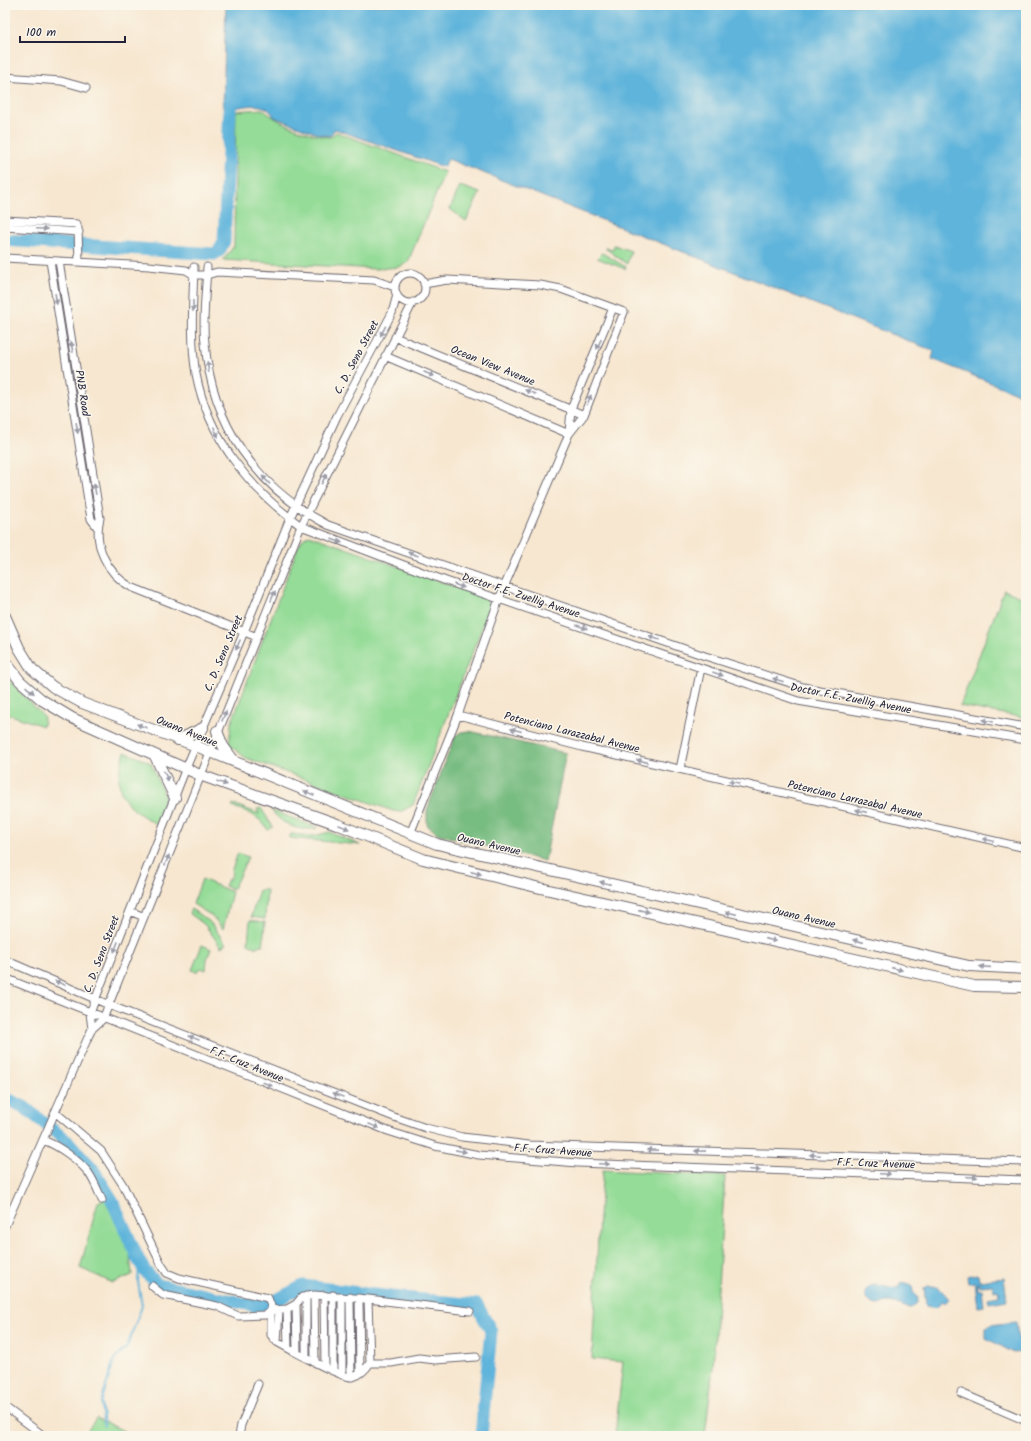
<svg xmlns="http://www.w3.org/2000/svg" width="1031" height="1441" font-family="Kalam,sans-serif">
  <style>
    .green { fill: #94dc97; stroke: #5b7f69 }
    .forest { fill: #77bc80; stroke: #4c6f5e }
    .water { fill: #5fb4db; stroke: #406b8b }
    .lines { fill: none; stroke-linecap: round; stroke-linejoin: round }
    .stream { stroke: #5fb4db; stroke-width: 2 }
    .river { stroke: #5fb4db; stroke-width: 13 }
    .minor-casing { stroke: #6d676f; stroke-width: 9 }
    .highway-casing { stroke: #6d676f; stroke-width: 12 }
    .minor { stroke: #fff; stroke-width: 7 }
    .highway { stroke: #fff; stroke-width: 10 }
    .oneway { fill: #9c9ca7 }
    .labels { text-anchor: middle; stroke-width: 3; stroke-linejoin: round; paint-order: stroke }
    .street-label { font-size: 11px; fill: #22223b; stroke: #fbf7ec }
  </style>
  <rect width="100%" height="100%" fill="#fbf7ec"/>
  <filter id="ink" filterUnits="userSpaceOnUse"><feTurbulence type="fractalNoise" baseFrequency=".025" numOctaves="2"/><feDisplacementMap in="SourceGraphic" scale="8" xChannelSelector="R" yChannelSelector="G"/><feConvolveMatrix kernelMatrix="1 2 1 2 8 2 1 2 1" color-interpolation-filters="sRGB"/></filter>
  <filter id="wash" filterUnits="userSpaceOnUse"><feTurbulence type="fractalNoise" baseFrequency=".012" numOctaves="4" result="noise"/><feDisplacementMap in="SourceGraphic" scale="16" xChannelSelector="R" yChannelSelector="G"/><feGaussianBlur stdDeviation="0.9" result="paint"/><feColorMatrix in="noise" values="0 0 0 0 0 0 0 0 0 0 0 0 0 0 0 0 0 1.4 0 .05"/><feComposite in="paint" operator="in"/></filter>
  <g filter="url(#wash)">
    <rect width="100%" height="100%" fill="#f7e7d0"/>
    <path class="green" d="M263,109C275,122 313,137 331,137L336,132L445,172L408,262L399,267L376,269L223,260L234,246L236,111Z
      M460,186L480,193L466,221L450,209Z
      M614,245L631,251L627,264L605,248L613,250Z
      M602,253L626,267L625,269L597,258Z
      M309,535L487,598L490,607L413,805L400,812L393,811L246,758L229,745L231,724L298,547L303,539Z
      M1004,590L1026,599V718L960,706Z
      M5,676L44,717L43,726L5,713Z
      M125,752L151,763L165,797L156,824C122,805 111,791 125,752Z
      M233,804L259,814L257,809L261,808L273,827L268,830C259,816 248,811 232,807Z
      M271,810L318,828C298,832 283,825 271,810Z
      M329,832L360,845L289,838L291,834L314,836Z
      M238,853L248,857L233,889L225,886L228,879H230L232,873L231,872Z
      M202,879L232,892L223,929L212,916L193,904Z
      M259,890H267L265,919L251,917Z
      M191,909L210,922L226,944L221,947L205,925L189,913Z
      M250,920L265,922L263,945L257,946L256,948L248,943Z
      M202,945L211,949L207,959L206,970L201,968L196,972L192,970Z
      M603,1170L725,1176L713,1367L705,1436H615L623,1362L592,1359L599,1217Z
      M105,1199L130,1254L132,1275L113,1283L80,1268L98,1202Z
      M96,1418H97L134,1436H90L86,1433Z"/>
    <path class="forest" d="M469,731L566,753L545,861L438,834L427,825V810L455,736L461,732Z"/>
    <path class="water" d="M226,5H1026V397L932,359L934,351L448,159L444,167L335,129L330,136L318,134L274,117C265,97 240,109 223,109Z
      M978,1274L979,1281L1004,1278L1007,1300L989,1303L988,1298L999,1296L998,1290L994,1291L993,1285L979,1286V1283H977L978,1290L982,1289L984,1306L978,1307L975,1282L968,1283L967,1276Z
      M902,1283L912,1286L913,1292L918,1297L917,1303L911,1308C904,1308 894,1301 887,1302C884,1302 881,1305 878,1305C870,1305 860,1295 868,1288C879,1278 894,1297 902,1283Z
      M927,1286C939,1285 942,1291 949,1299L945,1303L943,1301L936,1308L926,1306L924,1288Z
      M1016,1322L1020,1352L1014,1353L986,1338V1328L990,1325Z"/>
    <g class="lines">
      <path class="stream" d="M104,1426L101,1403L114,1360L127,1347L142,1306L138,1282L139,1261"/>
      <path class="river" d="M5,240L214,254L219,251L224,241L230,109
        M5,1098L24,1107L68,1142L92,1168L112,1200L139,1261L145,1271L158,1285L256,1306L275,1301L303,1286L391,1297L477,1305L491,1331L481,1436"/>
    </g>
  </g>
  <g filter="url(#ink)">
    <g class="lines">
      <g class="minor-casing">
        <path id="minor" d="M5,77L61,81L86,88
          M5,220L77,224
          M5,227L79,232
          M78,228L79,262
          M5,258L149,266L186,270L194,275H207L217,272L374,280L395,287
          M50,261L91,519L97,527
          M59,261L100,518C93,545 107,574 131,587L257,637
          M194,267C193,302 190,339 196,374C208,437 249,489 301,526L446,581L798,701L1026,740
          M207,267C206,292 202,318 205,343C212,424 255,487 328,525L705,656L803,687L1026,727
          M395 288a15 15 0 1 1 30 0a15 15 0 1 1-30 0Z
          M395,337L584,415
          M385,356L569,434
          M569,433L571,409L613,308
          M458,715L582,747L1026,848
          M680,769L701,668
          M410,834L458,715L499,599L569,434L584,415L624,312L561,289L540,285L447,280L424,284
          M130,911L144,917
          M5,960L109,1005L394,1117L426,1128L462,1137L529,1145L1026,1162
          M5,978L388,1131L435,1146L479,1155L578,1163L1026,1180
          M92,1029L90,1013L186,768L244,632L290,518L337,416L392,313L397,295
          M55,1112L101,1151L123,1185L161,1264L167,1273L179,1278L268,1298L271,1306V1335L277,1342C289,1349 343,1379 353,1377C360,1375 366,1369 370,1363L368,1299
          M43,1140C59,1146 77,1159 88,1172C94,1180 98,1191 102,1200
          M5,1226L89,1035L92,1029L103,1019L301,526L413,302
          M152,1286L163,1295L217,1306L238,1316L266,1315L271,1310L287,1309L296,1304L302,1297L314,1295L368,1299L470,1311
          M314,1295L315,1362
          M324,1295L325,1367
          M333,1295V1371
          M306,1296V1358
          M342,1297V1375
          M350,1297L351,1377
          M359,1298L360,1373
          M296,1304L297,1352
          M287,1309L288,1348
          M277,1342L279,1310
          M370,1363H391L419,1358L435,1360L476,1357
          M961,1393L1026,1421
          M5,1407L44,1436
          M239,1436L241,1425L258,1384"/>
      </g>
      <g class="highway-casing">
        <path id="highway" d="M5,616L19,648L32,669L53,687L82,703L196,746L437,844L969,966L1026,969
          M5,661L20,681L42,700L72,718L200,775L337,824L423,859L536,887L974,986L1026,987
          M217,731L223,746L235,762
          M178,740L203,728
          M155,756L175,798"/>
      </g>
      <use href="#minor" class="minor"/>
      <use href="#highway" class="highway"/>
    </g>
    <defs><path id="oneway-solid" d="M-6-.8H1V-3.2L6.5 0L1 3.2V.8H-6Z"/></defs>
    <g class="oneway">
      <use href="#oneway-solid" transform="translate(42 229) rotate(3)"/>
      <use href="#oneway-solid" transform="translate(56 299) rotate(81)"/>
      <use href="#oneway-solid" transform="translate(193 306) rotate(90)"/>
      <use href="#oneway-solid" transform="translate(383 331) rotate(118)"/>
      <use href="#oneway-solid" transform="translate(599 344) rotate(114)"/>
      <use href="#oneway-solid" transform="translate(72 347) rotate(-99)"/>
      <use href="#oneway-solid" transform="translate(208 367) rotate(-98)"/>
      <use href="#oneway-solid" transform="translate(429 374) rotate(23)"/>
      <use href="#oneway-solid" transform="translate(530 392) rotate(-158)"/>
      <use href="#oneway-solid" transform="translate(589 400) rotate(-68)"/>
      <use href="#oneway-solid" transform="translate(77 428) rotate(81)"/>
      <use href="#oneway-solid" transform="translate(216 432) rotate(66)"/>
      <use href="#oneway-solid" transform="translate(324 479) rotate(-63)"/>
      <use href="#oneway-solid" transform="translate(266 480) rotate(-133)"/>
      <use href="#oneway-solid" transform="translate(95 489) rotate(-99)"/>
      <use href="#oneway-solid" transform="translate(337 541) rotate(20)"/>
      <use href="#oneway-solid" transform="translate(413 554) rotate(-161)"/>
      <use href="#oneway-solid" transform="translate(459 586) rotate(19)"/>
      <use href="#oneway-solid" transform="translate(273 596) rotate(-68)"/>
      <use href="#oneway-solid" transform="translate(582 627) rotate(19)"/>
      <use href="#oneway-solid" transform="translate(654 638) rotate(-161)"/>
      <use href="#oneway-solid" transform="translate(238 645) rotate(113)"/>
      <use href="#oneway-solid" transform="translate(718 674) rotate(19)"/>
      <use href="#oneway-solid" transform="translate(778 680) rotate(-162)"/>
      <use href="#oneway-solid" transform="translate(30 690) rotate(41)"/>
      <use href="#oneway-solid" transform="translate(224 716) rotate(-68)"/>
      <use href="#oneway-solid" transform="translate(988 721) rotate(-170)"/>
      <use href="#oneway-solid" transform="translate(142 726) rotate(-159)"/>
      <use href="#oneway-solid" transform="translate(516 730) rotate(-165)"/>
      <use href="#oneway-solid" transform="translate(642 761) rotate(-167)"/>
      <use href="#oneway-solid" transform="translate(166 776) rotate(65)"/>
      <use href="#oneway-solid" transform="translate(734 782) rotate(-168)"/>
      <use href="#oneway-solid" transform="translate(222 783) rotate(20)"/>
      <use href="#oneway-solid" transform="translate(309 793) rotate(-158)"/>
      <use href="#oneway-solid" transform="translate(861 811) rotate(-167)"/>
      <use href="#oneway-solid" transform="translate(344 827) rotate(22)"/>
      <use href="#oneway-solid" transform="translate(988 840) rotate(-168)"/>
      <use href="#oneway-solid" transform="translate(167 860) rotate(-68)"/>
      <use href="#oneway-solid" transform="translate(476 873) rotate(13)"/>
      <use href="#oneway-solid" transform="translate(605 883) rotate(-167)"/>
      <use href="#oneway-solid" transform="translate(644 911) rotate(13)"/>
      <use href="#oneway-solid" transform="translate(731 913) rotate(-167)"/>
      <use href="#oneway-solid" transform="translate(771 940) rotate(13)"/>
      <use href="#oneway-solid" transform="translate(858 941) rotate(-167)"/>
      <use href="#oneway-solid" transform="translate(116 947) rotate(111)"/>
      <use href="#oneway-solid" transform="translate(985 967) rotate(-176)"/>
      <use href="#oneway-solid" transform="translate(897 969) rotate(13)"/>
      <use href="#oneway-solid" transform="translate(60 983) rotate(-157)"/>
      <use href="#oneway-solid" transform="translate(194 1038) rotate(-158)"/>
      <use href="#oneway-solid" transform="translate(267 1084) rotate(21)"/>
      <use href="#oneway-solid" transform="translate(338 1095) rotate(-158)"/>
      <use href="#oneway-solid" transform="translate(374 1126) rotate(22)"/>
      <use href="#oneway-solid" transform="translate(652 1150) rotate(-179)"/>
      <use href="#oneway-solid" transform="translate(461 1151) rotate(11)"/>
      <use href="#oneway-solid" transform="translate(700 1151) rotate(-179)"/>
      <use href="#oneway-solid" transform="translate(815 1155) rotate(-178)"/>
      <use href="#oneway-solid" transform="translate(604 1164) rotate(2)"/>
      <use href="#oneway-solid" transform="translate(755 1170) rotate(2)"/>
      <use href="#oneway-solid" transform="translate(885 1174) rotate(2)"/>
      <use href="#oneway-solid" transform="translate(972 1177) rotate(3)"/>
    </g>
  </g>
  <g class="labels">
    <g class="street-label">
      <text transform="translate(356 357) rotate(-62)" y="4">C. D. Seno Street</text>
      <text transform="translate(493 365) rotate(22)" y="4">Ocean View Avenue</text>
      <text transform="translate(83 393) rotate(81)" y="4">PNB Road</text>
      <text transform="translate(521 595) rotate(18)" y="4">Doctor F.E. Zuellig Avenue</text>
      <text transform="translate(223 653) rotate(-67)" y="4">C. D. Seno Street</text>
      <text transform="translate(851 698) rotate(11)" y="4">Doctor F.E. Zuellig Avenue</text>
      <text transform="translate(187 731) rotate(22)" y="4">Ouano Avenue</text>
      <text transform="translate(572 732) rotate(14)" y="4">Potenciano Larazzabal Avenue</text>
      <text transform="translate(855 799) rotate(13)" y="4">Potenciano Larrazabal Avenue</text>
      <text transform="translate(489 844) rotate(13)" y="4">Ouano Avenue</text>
      <text transform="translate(804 917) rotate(13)" y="4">Ouano Avenue</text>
      <text transform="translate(101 954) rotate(-69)" y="4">C. D. Seno Street</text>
      <text transform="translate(247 1064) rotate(22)" y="4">F.F. Cruz Avenue</text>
      <text transform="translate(553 1150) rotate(4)" y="4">F.F. Cruz Avenue</text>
      <text transform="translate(876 1163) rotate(2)" y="4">F.F. Cruz Avenue</text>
    </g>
  </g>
  <rect width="1031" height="1441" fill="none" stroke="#fbf7ec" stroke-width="20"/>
  <path d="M20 36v6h105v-6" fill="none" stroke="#22223b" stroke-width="2"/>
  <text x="26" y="36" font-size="12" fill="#22223b" stroke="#fbf7ec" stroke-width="3" paint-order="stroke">100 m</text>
</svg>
